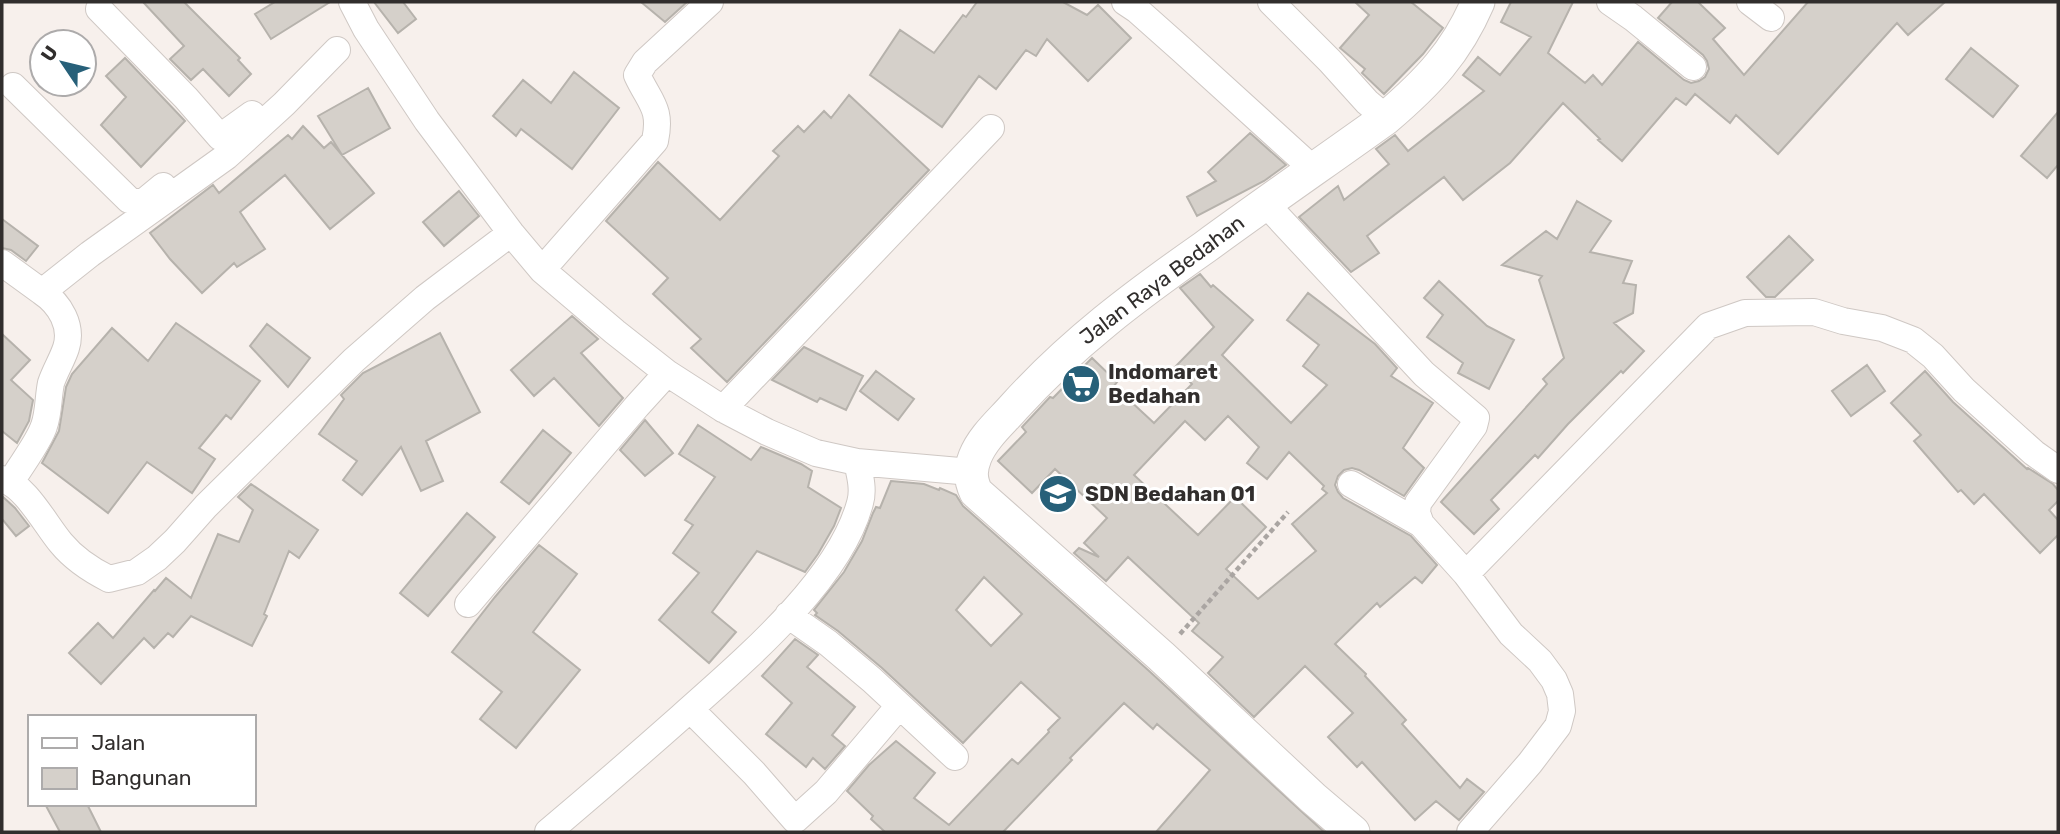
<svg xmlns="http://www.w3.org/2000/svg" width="2060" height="834" font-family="Rubik,sans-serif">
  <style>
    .building { fill: #d5d0ca; stroke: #b6b2ac; stroke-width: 2; fill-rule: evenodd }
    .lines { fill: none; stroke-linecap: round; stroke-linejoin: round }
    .minor-casing { stroke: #cfc8c4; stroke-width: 28 }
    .tertiary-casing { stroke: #cfc8c4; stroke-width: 35 }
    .path { stroke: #aaa5a2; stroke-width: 4.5; stroke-dasharray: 5 3.5; stroke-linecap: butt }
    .minor { stroke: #fff; stroke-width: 26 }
    .tertiary { stroke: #fff; stroke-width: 33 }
    .labels { text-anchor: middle; stroke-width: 6; stroke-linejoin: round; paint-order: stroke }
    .street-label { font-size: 21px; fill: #312e2d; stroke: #fff }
    .poi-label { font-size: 21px; font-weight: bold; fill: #312e2d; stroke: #fff; text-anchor: start }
  </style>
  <rect width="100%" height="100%" fill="#f7f0ec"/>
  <path class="building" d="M143,2H184L240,58L238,60L251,74L229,96L203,69L191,80L170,59L184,46Z
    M275,2H330L271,39L255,14Z
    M374,2H403L416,19L398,33Z
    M641,2H687L665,22Z
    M977,2H1063L1087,15L1098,5L1131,38L1088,81L1047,39L1036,56L1026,50L996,89L979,76L942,127L870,75L900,30L934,53L963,15L966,17Z
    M1355,2H1411L1443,28L1423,54L1384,94L1362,73L1365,69L1340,48L1369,15Z
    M1511,2H1573L1548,53L1585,83L1593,75L1602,85L1638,42L1684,80L1691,83L1699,81L1705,77L1709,69L1707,61L1703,55L1658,18L1672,2H1698L1725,28L1713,39L1744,75L1808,2H1945L1908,35L1897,23L1778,154L1736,115L1730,123L1695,94L1686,105L1676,98L1622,161L1598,140L1600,139L1563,103L1510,163L1463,200L1444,177L1367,236L1379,253L1351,272L1299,217L1338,186L1344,200L1389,164L1376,149L1395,135L1408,151L1484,91L1463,75L1478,57L1500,75L1531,37L1501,22Z
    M1971,48L2018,86L1993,117L1946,79Z
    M125,58L185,121L141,167L101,125L126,97L106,76Z
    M574,72L619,108L572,169L521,129L516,136L493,116L523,80L551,103Z
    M368,88L390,128L342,155L318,116Z
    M849,95L929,170L727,382L691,348L701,339L653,294L668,278L606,221L658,162L720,220L779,156L773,151L798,126L804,132L824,111L831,118Z
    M2058,112V165L2047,178L2021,156Z
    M303,126L324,148L331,142L374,193L330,229L285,175L240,212L265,249L237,267L234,263L202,293L170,259L150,233L213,185L219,193L288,135L292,139Z
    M1250,133L1286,165L1264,181L1197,216L1187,197L1216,181L1208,172Z
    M459,191L479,216L444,246L423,222Z
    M1577,201L1611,221L1590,252L1632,261L1623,283L1636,285L1633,313L1614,323L1644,351L1623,373L1621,371L1568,424L1538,458L1535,455L1491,500L1499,509L1474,534L1441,502L1547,384L1543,379L1564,358L1539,280L1542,276L1502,265L1546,231L1557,239Z
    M2,219L38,246L26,261L11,250L2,248Z
    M1789,236L1813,260L1775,297H1766L1747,277Z
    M1200,274L1211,287L1213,285L1253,320L1222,355L1291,423L1327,385L1303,366L1319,345L1287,320L1308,293L1375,344L1397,368L1391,376L1433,403L1403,448L1424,468L1404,496L1359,470L1352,468L1344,470L1338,476L1335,485L1338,492L1343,498L1411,536L1437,565L1422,583L1415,577L1380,607L1377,603L1335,644L1366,674L1365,676L1406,720L1402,724L1460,788L1467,779L1484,792L1459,820L1436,801L1415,820L1362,762L1357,767L1328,737L1353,713L1305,666L1254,717L1208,673L1223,657L1192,631L1199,623L1128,557L1106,581L1074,553L1079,548L1099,557L1084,543L1107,518L1055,469L1032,493L998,461L1026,432L1022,427L1050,397L1053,398L1092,358L1117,382L1114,386L1154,423L1192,384L1175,367L1214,327L1180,288ZM1228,416L1259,447L1247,463L1267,479L1289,452L1324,486L1322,489L1327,493L1292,524L1316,551L1258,599L1226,569L1266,527L1235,497L1198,535L1134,475L1185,421L1205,440Z
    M1439,281L1487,326L1514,340L1489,389L1458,373L1463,363L1427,337L1443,315L1424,298Z
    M572,316L598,339L581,353L623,398L599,426L554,378L534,396L511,370Z
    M176,323L260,381L231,419L226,415L199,448L215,459L192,493L147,462L108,513L42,463L59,431L66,387L72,374L112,328L148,361Z
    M267,324L310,358L288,387L250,346Z
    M440,333L480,412L426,441L443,481L421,491L401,447L362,495L343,480L357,461L319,434L344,399L341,395L363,373Z
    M2,334L30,360L11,380L33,400L29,421L17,443L2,431Z
    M804,347L863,376L846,410L820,398L817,402L772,380Z
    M1867,365L1885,391L1851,416L1832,391Z
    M876,371L914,399L898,420L860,391Z
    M1925,371L1953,402L2027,469L2028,468L2053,484L2058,490V501L2049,510L2058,520V535L2040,553L1984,494L1974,504L1961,490L1958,492L1914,441L1921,435L1891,403Z
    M645,420L673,453L645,476L620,450Z
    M698,425L751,460L761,447L801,464L812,471L808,487L841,508L834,526L818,554L805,572L757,551L712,612L736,632L709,663L659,620L699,573L673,553L693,525L685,520L715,477L679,454Z
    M543,430L571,453L529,504L501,482Z
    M891,481L924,484L939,490L940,488L956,495L963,506L1148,670L1324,832H1156L1210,770L1157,724L1153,729L1124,703L1070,758L1072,760L1003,832H885L871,819L873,816L847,791L869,765L896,741L935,773L914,798L949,825L1012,759L1018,764L1049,732L1048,730L1060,718L1021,682L963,743L882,668L838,631L815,615L817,613L814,610L844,572L862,541L873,513L876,507L880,508ZM984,577L1022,614L991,646L956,610Z
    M251,484L318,530L299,558L289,551L264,614L267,616L252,646L191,616L173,637L168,633L154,648L144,638L101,684L69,653L98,623L113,638L154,590L155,591L166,578L191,598L218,534L239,542L253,510L238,497Z
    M2,496L15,508L29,526L16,536L2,519Z
    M467,513L495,537L428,616L400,593Z
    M539,545L577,574L533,632L580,670L516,748L480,719L502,692L452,652L495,597Z
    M795,639L818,655L807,667L855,707L832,735L845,746L825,769L813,758L806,767L766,734L792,703L762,676Z
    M45,804H87L101,832H60Z"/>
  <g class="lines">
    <g class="minor-casing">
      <path id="minor" d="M352,2L366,29L427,121L511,233L542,270L615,332L667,373L723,409L767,432L816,453L857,462L971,472
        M1125,2L1137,10L1182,50L1313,169
        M1271,2L1330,61L1367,102L1386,118
        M1610,2L1633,18L1693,67
        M1750,2L1771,18
        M99,9L186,98L220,137L252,114
        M13,86L129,200L138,203L146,200L163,186
        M1265,203L1424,374L1476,418L1474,426L1418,503L1417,513L1421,524L1466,574L1511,634L1540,661L1554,680L1560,694L1562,711L1558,726L1530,763L1470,832
        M2,263L42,292
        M542,270L655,141C662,108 650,103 637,75L645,62L710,2
        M723,409L991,128
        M2,479C26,486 45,524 61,543C75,560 91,570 109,579L137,572L157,558L175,541L206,506L354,360L425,298L511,233
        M11,482C20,466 39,442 44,426C49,412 48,397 51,383C55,371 62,360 66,348C73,326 60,304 42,292L90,254L227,156L284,104L337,50
        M1351,484L1421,524
        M1466,574L1708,326L1745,313L1814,312L1843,321L1882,328L1913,340L1933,356L1964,390L2034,453L2058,470
        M468,604L637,406L667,373
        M788,615L828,643L872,680L955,757
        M690,709L754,773L795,820L826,792L899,706
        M548,832C593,794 637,756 681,717C740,664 839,582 860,503C864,490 860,475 857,462"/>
    </g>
    <g class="tertiary-casing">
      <path id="tertiary" d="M1353,832L1313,798L1161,656L976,492C970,479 970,470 975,457C983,437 1001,422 1014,407C1072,343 1135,296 1205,247C1265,203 1326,161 1386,118C1428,82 1456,53 1478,2"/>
    </g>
    <path class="path" d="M1180,634L1288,512"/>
    <use href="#minor" class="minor"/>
    <use href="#tertiary" class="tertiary"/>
  </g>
  <defs>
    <g id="supermarket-disc" transform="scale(2.0125)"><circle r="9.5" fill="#276079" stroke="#fff"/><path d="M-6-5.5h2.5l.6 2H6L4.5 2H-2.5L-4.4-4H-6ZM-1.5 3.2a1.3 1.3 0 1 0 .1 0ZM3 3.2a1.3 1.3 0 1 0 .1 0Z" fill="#fff"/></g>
    <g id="school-disc" transform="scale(2.0125)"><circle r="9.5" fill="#276079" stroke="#fff"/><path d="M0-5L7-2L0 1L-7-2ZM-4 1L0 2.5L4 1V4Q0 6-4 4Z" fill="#fff"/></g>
  </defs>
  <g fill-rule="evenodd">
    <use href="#supermarket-disc" x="1081" y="384"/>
    <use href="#school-disc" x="1058" y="494"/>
  </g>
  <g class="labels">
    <g class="street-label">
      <text transform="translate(1162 280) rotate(-37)" y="7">Jalan Raya Bedahan</text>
    </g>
    <g class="poi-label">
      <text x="1108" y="379">Indomaret<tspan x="1108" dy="24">Bedahan</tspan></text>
      <text x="1085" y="501">SDN Bedahan 01</text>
    </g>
  </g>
  <rect width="2060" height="834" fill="none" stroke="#312e2d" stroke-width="7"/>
  <rect x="28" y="715" width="228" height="91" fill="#ffffff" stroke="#adabab" stroke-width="2"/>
  <rect x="42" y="738" width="35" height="10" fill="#ffffff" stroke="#adabab" stroke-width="2"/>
  <text x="91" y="750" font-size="21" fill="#312e2d">Jalan</text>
  <rect x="42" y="768" width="35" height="21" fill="#d5d0ca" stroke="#adabab" stroke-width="2"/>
  <text x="91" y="785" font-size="21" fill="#312e2d">Bangunan</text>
  <g transform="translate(63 63) rotate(305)"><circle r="33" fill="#ffffff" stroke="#adabab" stroke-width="2"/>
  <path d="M0-5L12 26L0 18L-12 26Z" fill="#276079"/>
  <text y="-10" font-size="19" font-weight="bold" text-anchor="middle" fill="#312e2d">U</text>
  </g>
</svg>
